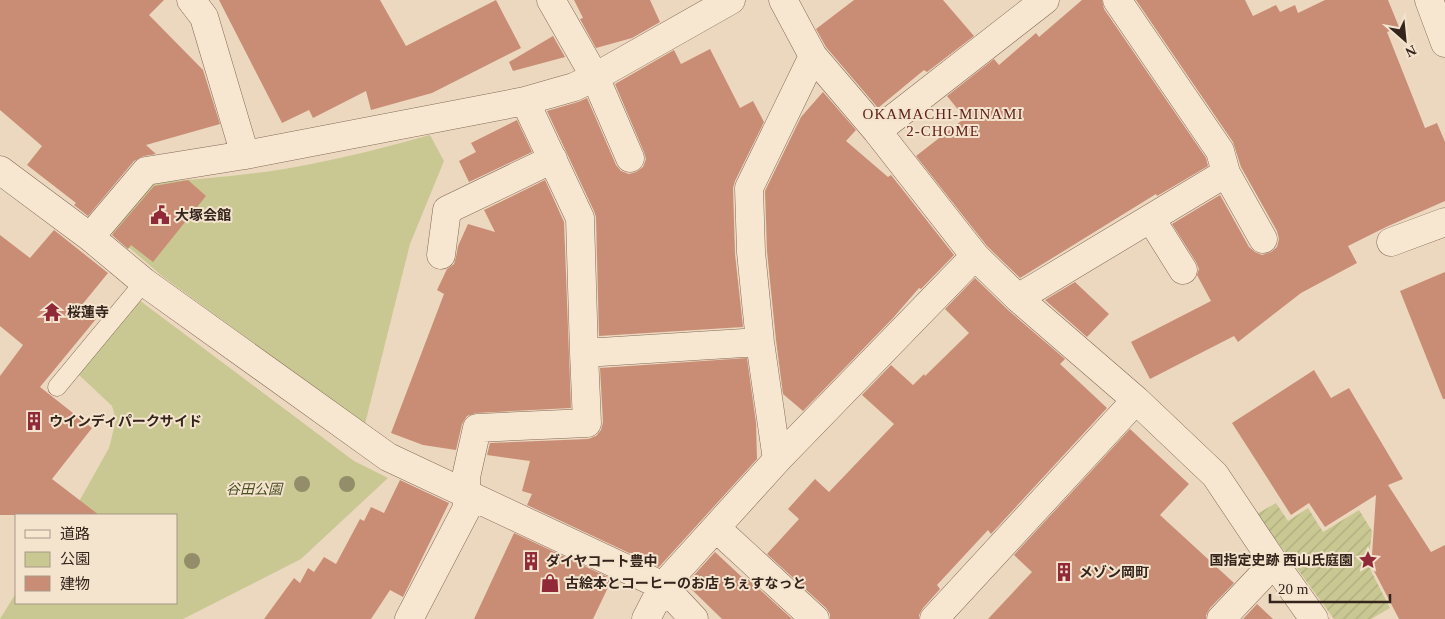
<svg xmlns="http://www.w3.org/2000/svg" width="1445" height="619" font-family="'Times New Roman','Noto Sans JP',serif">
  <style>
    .green { fill: #c9c893 }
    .garden { fill: url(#garden-furrows) }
    .building { fill: #c98d75 }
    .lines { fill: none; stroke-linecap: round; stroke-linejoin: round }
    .service-casing { stroke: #846958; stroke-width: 19 }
    .minor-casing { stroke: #846958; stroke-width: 29 }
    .service { stroke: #f7e7d1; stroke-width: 18 }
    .minor { stroke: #f7e7d1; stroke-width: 28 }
    .tree { fill: #938d69 }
    .labels { text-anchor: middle; stroke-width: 4; stroke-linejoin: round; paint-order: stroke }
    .poi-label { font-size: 14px; font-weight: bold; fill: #34241c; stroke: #f4e4ce; text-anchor: start }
    .park-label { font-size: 14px; font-style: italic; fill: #4a4f23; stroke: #f4e4ce }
    .neighbourhood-label { font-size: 15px; letter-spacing: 1px; fill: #5f221d; stroke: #f4e4ce }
  </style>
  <defs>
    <pattern id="garden-furrows" width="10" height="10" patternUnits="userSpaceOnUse" patternTransform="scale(1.25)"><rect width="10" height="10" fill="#c9c893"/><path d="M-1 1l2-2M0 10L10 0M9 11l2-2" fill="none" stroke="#adac7e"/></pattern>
  </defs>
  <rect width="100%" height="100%" fill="#ecd8bf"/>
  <path class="green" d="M430,135L444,161L410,244L365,424L162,276L110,231L152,183C205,178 259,175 311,164C351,156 391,146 430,135Z
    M139,300L354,461L388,478L301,559L183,619H0L16,593V603H176V515H69L81,498L109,448L116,420L112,406L78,374Z"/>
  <path class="garden" d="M1276,503L1288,521L1308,508L1323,532L1359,510L1372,531L1369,557L1371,571L1390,608L1371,619H1334L1257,514Z"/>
  <path class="building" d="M0,0H164L149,15L203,70L220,124L146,145L156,154L144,156L134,161L88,216L74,205L76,203L27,165L42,146L0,110Z
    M219,0H380L406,46L496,0L521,48L432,93L371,110L366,91L313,118L309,110L282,123Z
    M574,0H650L660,22L632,38L596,48L580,19L583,18Z
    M854,0H943L974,36L927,72L924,70L878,108L826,47L816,29Z
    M1082,0H1102L1104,9L1206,158L1208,166L1157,196L1156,194L1020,278L987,246L916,156L965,118L947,96L994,59L999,65L1036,33L1039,37Z
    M1136,0H1245L1253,16L1276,5L1280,12L1295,5L1298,13L1325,0H1388L1399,27L1387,32L1425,128L1437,123L1445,142V201L1386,227L1348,246L1357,263L1301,293L1238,342L1234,336L1150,379L1131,342L1211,301L1197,275L1199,269L1196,262L1172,224L1220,195L1249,247L1255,252L1262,255L1271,252L1277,247L1279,239L1277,231L1241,167L1233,142Z
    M553,36L565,57L513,71L509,62Z
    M710,49L740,108L753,101L764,122L735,181L733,188L735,254L743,327L599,336L596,217L594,211L547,111L578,102L587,98L616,165L621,171L629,174L636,172L643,167L646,159L644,152L615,84L674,50L681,64Z
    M823,92L856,130L846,141L888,177L891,175L954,255L921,289L919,288L893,318L803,411L783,394L776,340L767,251L765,191L801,117Z
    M517,120L532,152L469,182L459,161L476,152L471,143Z
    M188,180L206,196L153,262L131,245L128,249L112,235L154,186Z
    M545,180L564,222L571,408L476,413L467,416L462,424L456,450L423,445L391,433L444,294L437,290L447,269L454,264L456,257L458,246L468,224L495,232L484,210Z
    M54,230L108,273L81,306L96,319L40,387L92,428L52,479L99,515H0V376L23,345L0,326V235L30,258Z
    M1445,272V399H1443L1400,291Z
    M975,278L1008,310L1065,359L1060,364L1107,408L991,534L988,530L937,585L940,589L923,608L919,615V619H830V614L826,608L767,554L799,519L788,509L815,479L829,492L894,424L862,395L891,365L913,385L924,374L925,376L969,333L945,309Z
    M1075,282L1109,314L1087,337L1045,300Z
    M747,358L756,423L757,459L659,567L527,505L532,494L522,491L530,461L487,455L490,443L588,439L596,436L601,430L603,422L600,368Z
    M1314,370L1331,398L1349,388L1403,479L1388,485L1431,552L1445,545V619H1399L1373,569L1372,555L1376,495L1325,527L1309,503L1291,515L1232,423Z
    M1130,429L1189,484L1160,515L1234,583L1210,608L1206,615V619H988L1032,572L1014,555Z
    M400,480L449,503L403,597L390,590L371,619H264L294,578L300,583L308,568L314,572L324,557L336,564L360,519L364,521L371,507L384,513Z
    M514,533L612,579L593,619H474Z
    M715,552L744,579L746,577L792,619H722L686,584Z
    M1257,604L1273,619H1243Z"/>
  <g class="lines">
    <g class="service-casing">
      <path id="service" d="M57,387L144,282"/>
    </g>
    <g class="minor-casing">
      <path id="minor" d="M191,0L204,17L245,155
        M551,0L595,77L630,158
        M783,0L813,56L877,131L975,256L1018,298L1136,400L1215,475L1274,563L1314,619
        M1429,0L1445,43
        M525,101L580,218L584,353
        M877,131L1045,0
        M0,170L90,237L144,282L388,457L663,586L694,619
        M1226,173L1263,239
        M1151,219L1183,270
        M90,237L146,171L245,155L525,101L574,87L595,77L731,0
        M1391,242L1445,222
        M441,255L447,210L553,159
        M1018,298L1226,173L1220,151L1117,0
        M777,460L760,342L751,252L749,188L813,56
        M716,528L815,619
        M409,619L467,508L466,477L477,428L587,423L584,353L760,342
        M646,619L663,586L777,460L975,256
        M934,619L1136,400
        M1221,619L1274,563"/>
    </g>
    <use href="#service" class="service"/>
    <use href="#minor" class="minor"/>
  </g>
  <g class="tree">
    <circle cx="302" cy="484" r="8"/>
    <circle cx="347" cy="484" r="8"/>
    <circle cx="192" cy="561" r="8"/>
  </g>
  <defs>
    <g id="civic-bare" transform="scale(1.5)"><path d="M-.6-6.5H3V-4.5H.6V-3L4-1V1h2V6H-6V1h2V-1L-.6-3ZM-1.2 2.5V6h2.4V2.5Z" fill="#912a38" stroke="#f4e4ce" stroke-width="2.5" paint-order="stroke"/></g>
    <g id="temple-bare" transform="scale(1.5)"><path d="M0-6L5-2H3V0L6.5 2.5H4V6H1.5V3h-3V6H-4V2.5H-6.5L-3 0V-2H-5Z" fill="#912a38" stroke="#f4e4ce" stroke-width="2.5" paint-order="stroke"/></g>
    <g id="building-bare" transform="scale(1.5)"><path d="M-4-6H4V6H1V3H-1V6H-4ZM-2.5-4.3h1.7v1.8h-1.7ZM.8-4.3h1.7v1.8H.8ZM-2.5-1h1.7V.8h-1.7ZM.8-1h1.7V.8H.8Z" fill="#912a38" stroke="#f4e4ce" stroke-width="2.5" paint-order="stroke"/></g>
    <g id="sight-bare" transform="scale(1.5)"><path d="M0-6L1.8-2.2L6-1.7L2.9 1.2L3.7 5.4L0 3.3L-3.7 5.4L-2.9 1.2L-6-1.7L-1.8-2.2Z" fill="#912a38" stroke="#f4e4ce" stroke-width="2.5" paint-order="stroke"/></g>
    <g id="shop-bare" transform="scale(1.5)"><path d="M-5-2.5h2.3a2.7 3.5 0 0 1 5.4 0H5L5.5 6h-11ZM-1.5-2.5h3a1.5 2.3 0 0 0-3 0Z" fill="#912a38" stroke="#f4e4ce" stroke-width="2.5" paint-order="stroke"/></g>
  </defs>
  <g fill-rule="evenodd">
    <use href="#civic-bare" x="160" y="215"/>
    <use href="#temple-bare" x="52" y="312"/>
    <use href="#building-bare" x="34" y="421"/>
    <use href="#sight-bare" x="1368" y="560"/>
    <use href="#building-bare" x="531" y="561"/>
    <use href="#building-bare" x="1064" y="572"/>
    <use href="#shop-bare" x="550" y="583"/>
  </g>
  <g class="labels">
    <g class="poi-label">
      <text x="175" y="220">大塚会館</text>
      <text x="67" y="317">桜蓮寺</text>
      <text x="49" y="426">ウインディパークサイド</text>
      <text x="1353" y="565" text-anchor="end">国指定史跡 西山氏庭園</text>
      <text x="546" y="566">ダイヤコート豊中</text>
      <text x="1079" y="577">メゾン岡町</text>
      <text x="565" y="588">古絵本とコーヒーのお店 ちぇすなっと</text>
    </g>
    <g class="park-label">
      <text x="254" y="494">谷田公園</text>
    </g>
    <g class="neighbourhood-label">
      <text x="943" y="119">OKAMACHI-MINAMI<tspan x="943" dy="17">2-CHOME</tspan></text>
    </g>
  </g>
  <rect x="15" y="514" width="162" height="90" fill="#f4e4ce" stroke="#a79787"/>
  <rect x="25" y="530" width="25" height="8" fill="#f7e7d1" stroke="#a79787"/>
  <text x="60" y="539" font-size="15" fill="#34241c">道路</text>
  <rect x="25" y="552" width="25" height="15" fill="#c9c893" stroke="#a79787"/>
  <text x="60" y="564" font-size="15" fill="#34241c">公園</text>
  <rect x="25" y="576" width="25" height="15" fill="#c98d75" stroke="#a79787"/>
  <text x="60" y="589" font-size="15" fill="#34241c">建物</text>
  <g transform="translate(1405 40) rotate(153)" stroke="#f4e4ce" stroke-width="4" paint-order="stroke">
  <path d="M0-4L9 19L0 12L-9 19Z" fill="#34241c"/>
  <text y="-8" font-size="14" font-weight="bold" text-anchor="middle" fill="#34241c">N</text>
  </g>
  <path d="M1270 594v8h120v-8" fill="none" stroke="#34241c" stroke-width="2.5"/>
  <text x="1278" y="594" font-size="15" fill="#34241c" stroke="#f4e4ce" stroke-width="4" paint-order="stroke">20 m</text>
</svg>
